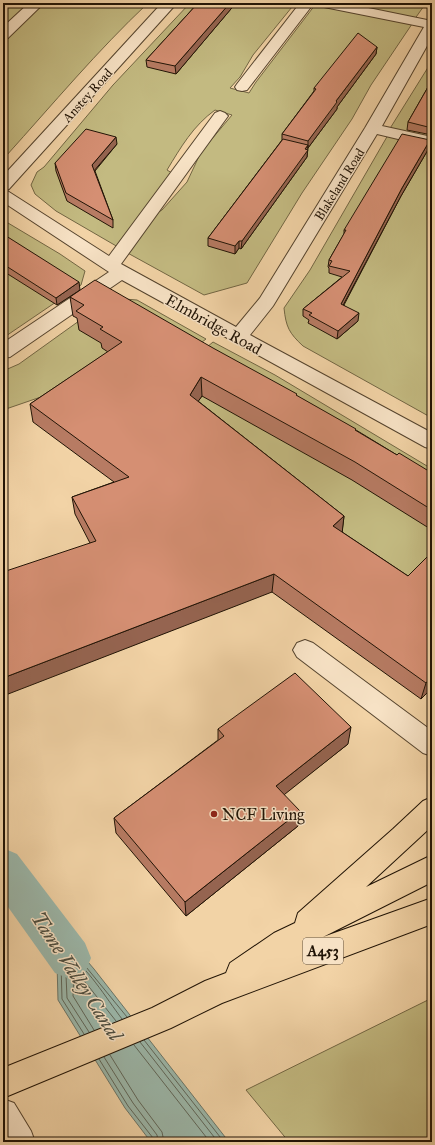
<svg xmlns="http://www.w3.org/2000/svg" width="435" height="1145" font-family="'IM FELL Great Primer',serif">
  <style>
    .green { fill: #c3ba81; stroke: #726643 }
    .water { fill: #9bb7aa; stroke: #6a7568 }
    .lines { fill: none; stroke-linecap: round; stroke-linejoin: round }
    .shore { stroke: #5e6558; stroke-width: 1 }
    .canal { fill: #9bb7aa; fill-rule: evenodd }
    .minor-casing { stroke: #54432d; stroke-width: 2 }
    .major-casing { stroke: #201305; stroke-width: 2 }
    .minor { fill: #f7e2c5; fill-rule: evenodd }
    .major { fill: #f2d3a6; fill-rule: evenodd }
    .wall { fill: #b77b63; stroke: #201305 }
    .shaded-wall { fill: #956450; stroke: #201305 }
    .building { fill: #d58f73; stroke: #201305 }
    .poi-dot { fill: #8f2418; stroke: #f7e2c5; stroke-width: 1.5 }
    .labels { text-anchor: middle; stroke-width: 3; stroke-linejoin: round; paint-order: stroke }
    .far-street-label { font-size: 13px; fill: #201305; stroke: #f7e2c5 }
    .shield { fill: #f7e2c5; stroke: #60513f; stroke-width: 1 }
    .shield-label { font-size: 15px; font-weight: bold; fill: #201305 }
    .street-label { font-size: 16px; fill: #201305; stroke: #f7e2c5 }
    .poi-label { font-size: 16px; fill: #201305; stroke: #f7e2c5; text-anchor: start }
    .near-water-label { font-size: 20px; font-style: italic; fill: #4b4c3f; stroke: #f7e2c5 }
  </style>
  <rect width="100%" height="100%" fill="#f2d3a6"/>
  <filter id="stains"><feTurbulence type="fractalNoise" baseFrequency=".005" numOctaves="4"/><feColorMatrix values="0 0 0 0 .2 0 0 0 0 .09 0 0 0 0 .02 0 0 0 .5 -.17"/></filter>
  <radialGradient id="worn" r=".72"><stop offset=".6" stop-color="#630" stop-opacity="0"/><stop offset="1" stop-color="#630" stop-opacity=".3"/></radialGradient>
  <path class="green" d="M3,3H29L3,27Z
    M42,3H148C97,51 53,104 6,156H3V40Z
    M190,3H273L292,7L253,55L240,77L230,88L249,93L256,82L315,5L323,4L412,24L371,85L352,119L302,193L247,283L204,295L124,251L157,213L162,210L187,182L201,152L232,115L215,110C193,126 181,147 167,170L172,173L118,247L56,211L35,194L31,185L37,172L44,167L113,85Z
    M330,3H426L414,20Z
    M432,61V140L389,130Z
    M388,135L432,146V304L429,303L432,305V418L303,346C289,333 286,327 284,308L310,270Z
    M3,220L60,254L85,271L81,285L3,338Z
    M111,298L137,300L206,339L132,396L102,376L3,410V371L19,364Z
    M213,342L275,375L432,469V561L409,586L142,402Z
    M432,998V1142H289L246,1090Z"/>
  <path class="water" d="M44,922L76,948L94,969L229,1142H151L125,1108L58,1000L57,963Z"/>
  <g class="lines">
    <path class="shore" d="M94,1030L73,996L74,971L82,978L116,1021
      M89,1032L67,998L65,952C87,966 106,998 122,1019
      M84,1034L62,999L61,963L54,939L55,937L73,951L127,1017
      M144,1040L224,1142
      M140,1042L218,1142
      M134,1045L210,1142
      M110,1055L138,1100L162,1132L164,1142
      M104,1057L133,1103L157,1135L158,1142
      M99,1059L128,1106L153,1138V1142"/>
    <path class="canal" d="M3,848L17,854L85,943L91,958L85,973L70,979L55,973L3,900Z"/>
    <g class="minor-casing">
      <path id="minor" d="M29,3H44L8,38L3,39V27Z
        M162,3H177L9,189L5,190L9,192L109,256L215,113L220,111L225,113L228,116L121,264L236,327L260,298L365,128L424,27L319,6L317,3H344L432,21V37L382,126L432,137V147L377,134L273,306L250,335L432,433V449L425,447L122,280L10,357L3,358V343L109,272L3,202V176Z
        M300,3H314L247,90L242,91L237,90L235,87L237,84Z
        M305,640L313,643L432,731V756L423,753L297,657L293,650L297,643Z
        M3,1099L14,1103L31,1131L35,1142H3Z"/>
    </g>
    <g class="major-casing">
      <path id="major" d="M432,797V826L366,887L432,855V882L323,937L432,898V924L222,1003L171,1028L3,1098V1068L152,1008L205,981L226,973L230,963L274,933L295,923L298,913L393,829L423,801Z"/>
    </g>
    <use href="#minor" class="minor"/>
    <use href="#major" class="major"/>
  </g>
  <path class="wall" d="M198,3H236L176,74L147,67L146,60Z
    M377,47L376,54L337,107V109L308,148L307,157L241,249L239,248L235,254L208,246V238L282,140V134L314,91V88Z
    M432,80V135L407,130L408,122Z
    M430,140L429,148L401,196L344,305L358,321L337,339L308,323L309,320L303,316V309L342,277L329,273V268L328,267L329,260L344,234V230Z
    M117,144L95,171L113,220V228L67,201L56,171L55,163Z
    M3,234L80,290L57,305L3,271Z
    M70,297L297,396L356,430L397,455L432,473V530L352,480L202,396L198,401L344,516L342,532L408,576L432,552V688L421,699L272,592L90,543L75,514L72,497L114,482L33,422L30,404L108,352L102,348L101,343L79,330L77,318L73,316Z
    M218,729L348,744L284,794L298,826L186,916L116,833L114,818L218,740Z"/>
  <path class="shaded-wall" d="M230,3H236L176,74L175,66Z
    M377,47L376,54L337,107V109L308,148V141L336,101Z
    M116,137L117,144L93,172L92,165Z
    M430,140L429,148L401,196L340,311L341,304L402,188Z
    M308,145L307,157L241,249L242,241Z
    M239,241V248L235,254V246Z
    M79,282L80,290L57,305L56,298Z
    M359,313L358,321L337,339L338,331Z
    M201,377L202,396L190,413V395Z
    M344,516L342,534L333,526Z
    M274,574L272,592L3,696V678Z
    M432,676V688L421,699L426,683Z
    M351,727L348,744L275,802L276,786Z
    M300,811L298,826L186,916L185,902Z"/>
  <path class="building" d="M198,3H230L175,66L146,60Z
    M358,33L377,47L336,101L337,102L308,141L282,134L316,89L314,88Z
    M432,80V128L408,122Z
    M86,129L116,137L92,165L113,220L66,193L55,163Z
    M402,134L430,140L402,188L341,304L359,313L338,331L309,315L312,313L303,309L350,271L329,266L332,261L329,260L346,230H344Z
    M283,139L308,145L305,149L308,150L242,241H239L235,246L208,238Z
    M3,234L79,282L56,298L3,264Z
    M95,280L213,348L297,394L296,395L356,429L355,430L397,455L399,453L432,473V510L355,462L201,377L190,395L344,516L333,526L408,576L432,552V676L426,683L274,574L3,678V572L96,541L72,497L129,477L30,404L122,342L100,329L103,327L76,311L84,305L70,297Z
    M295,673L351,727L276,786L300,811L185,902L114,818L224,736L218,729Z"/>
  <circle class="poi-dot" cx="214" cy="814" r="4"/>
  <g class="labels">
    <g class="far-street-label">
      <text transform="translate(87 95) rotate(-48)" y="5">Anstey Road</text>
      <text transform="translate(339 184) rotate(-58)" y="5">Blakeland Road</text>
    </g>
    <rect class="shield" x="303" y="938" width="40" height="26" rx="3"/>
    <g class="shield-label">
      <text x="323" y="956">A453</text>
    </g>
    <g class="street-label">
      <text transform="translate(214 324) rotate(29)" y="6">Elmbridge Road</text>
    </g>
    <g class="poi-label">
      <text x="222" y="820">NCF Living</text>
    </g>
    <g class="near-water-label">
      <text transform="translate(77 976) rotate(57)" y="7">Tame Valley Canal</text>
    </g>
  </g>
  <rect width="435" height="1145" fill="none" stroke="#f2d3a6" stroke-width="16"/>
  <rect x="4" y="4" width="427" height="1137" fill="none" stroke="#201305" stroke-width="2"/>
  <rect x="8" y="8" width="419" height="1129" fill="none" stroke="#201305"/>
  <rect width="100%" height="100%" filter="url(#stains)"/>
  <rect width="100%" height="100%" fill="url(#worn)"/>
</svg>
